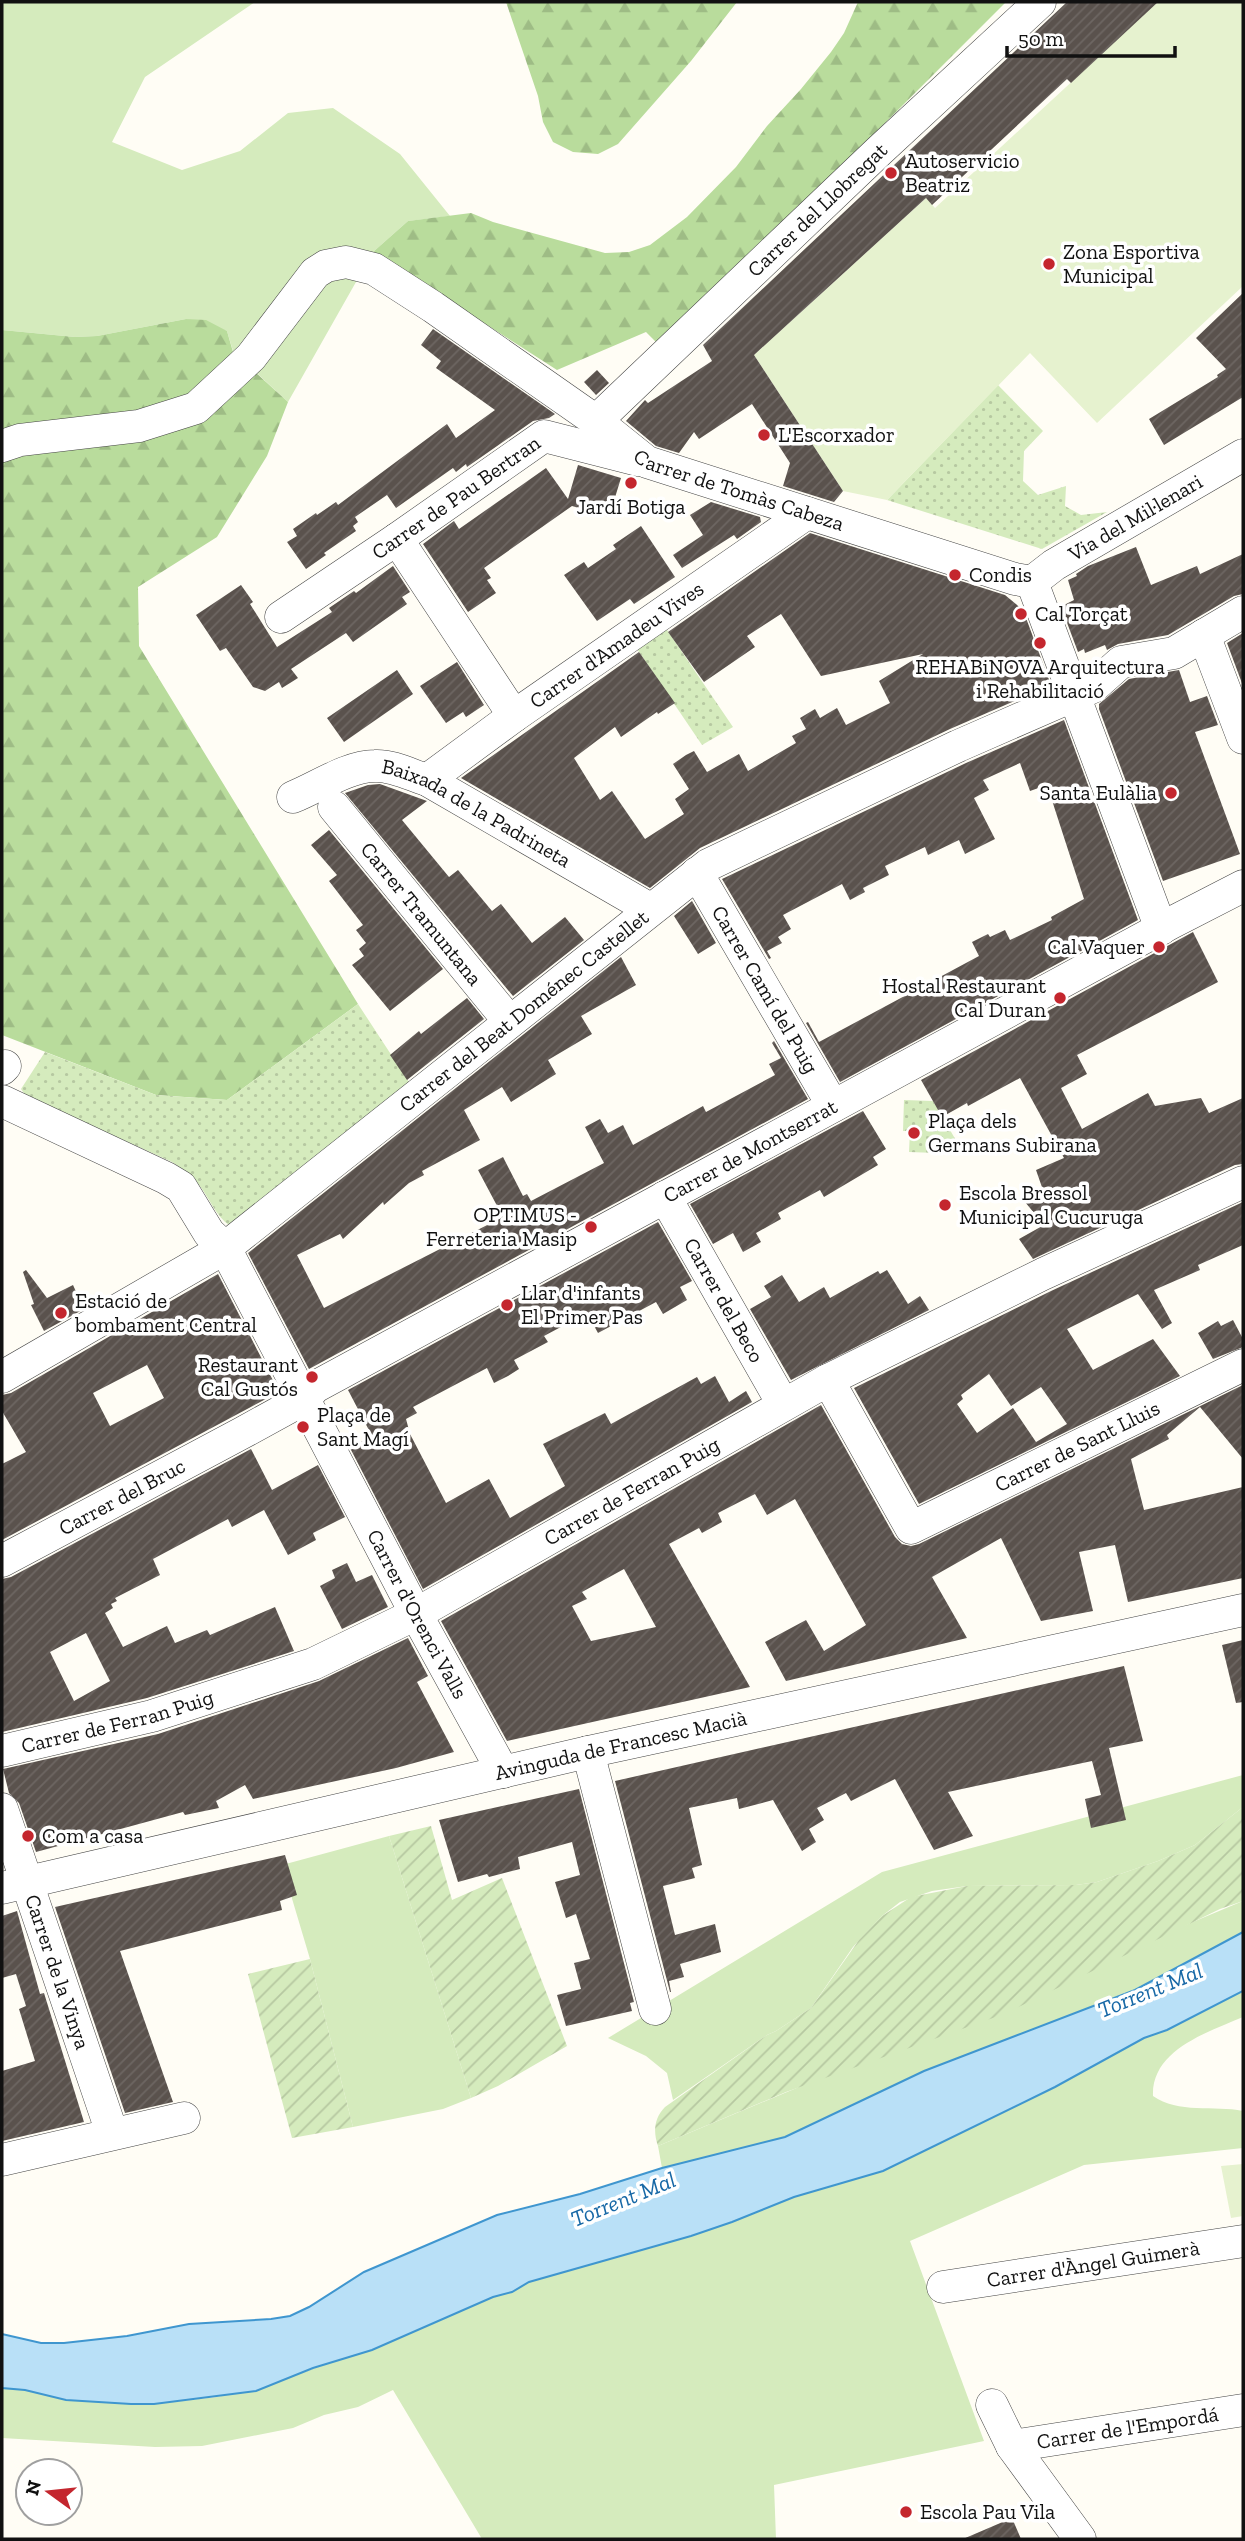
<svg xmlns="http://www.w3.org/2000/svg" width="1245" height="2541" font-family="'Zilla Slab',serif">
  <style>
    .grass { fill: #d5ebbd }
    .forest { fill: url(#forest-firs) }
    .park { fill: url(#park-dots) }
    .garden { fill: url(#garden-furrows) }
    .pitch { fill: #e6f2cf }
    .water { fill: #b9e0f7; stroke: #3f96cf; stroke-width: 2 }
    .building { fill: url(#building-hatch); fill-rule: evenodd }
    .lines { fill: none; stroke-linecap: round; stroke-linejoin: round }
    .minor-casing { stroke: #444; stroke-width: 33 }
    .minor { stroke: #fff; stroke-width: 32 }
    .poi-dot { fill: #c4262e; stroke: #fff; stroke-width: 2.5 }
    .labels { text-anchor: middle; stroke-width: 7; stroke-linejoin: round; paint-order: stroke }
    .poi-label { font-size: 21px; fill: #111; stroke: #fff; text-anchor: start }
    .street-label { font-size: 21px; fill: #111; stroke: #fff }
    .water-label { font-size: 23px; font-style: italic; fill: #1768a6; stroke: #fff }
  </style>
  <defs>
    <pattern id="forest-firs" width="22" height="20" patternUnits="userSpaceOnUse" patternTransform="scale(1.75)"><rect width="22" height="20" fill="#b9dc9c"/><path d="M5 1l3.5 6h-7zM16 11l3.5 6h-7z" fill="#9ebc85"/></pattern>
    <pattern id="park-dots" width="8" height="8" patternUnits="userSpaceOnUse" patternTransform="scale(1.75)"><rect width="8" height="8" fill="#d5ebbd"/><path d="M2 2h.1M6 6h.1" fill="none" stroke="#b6c8a1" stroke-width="1.8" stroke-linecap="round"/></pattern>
    <pattern id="garden-furrows" width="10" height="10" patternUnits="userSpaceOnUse" patternTransform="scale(1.75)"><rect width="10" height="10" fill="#d5ebbd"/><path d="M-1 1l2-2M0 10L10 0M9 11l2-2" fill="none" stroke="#b6c8a1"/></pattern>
    <pattern id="building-hatch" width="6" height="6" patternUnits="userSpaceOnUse" patternTransform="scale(1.75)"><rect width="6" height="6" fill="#5a524d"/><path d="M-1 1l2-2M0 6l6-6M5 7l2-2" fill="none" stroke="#6d6662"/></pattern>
  </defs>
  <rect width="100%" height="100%" fill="#fffdf5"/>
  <path class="grass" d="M2,2H255L145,77L112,142L182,170L240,151L288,113L333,108L400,154L450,216L408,221L373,252L288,402L233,351L227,331L186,319L97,336L75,337L2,330Z
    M1243,1775V1807L1195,1845L1158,1861L1097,1882L1076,1885L967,1886L932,1891L900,1902L882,1916L853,1947L811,2008L776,2031L767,2035L673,2100L667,2073L646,2056L608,2038L882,1872Z
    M389,1836L471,2098L443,2109L353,2127L310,1959L282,1865Z
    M1243,1901V1932L1135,1990L924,2071L785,2137L662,2168L658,2146Z
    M1243,1991V2017C1208,2032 1151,2050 1153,2096C1178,2114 1214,2105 1243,2111V2148L1084,2165L910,2241L984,2441L774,2485L776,2539H482L393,2390L358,2407L324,2415L293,2428L202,2446L155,2447L2,2438V2388L25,2390L66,2400L154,2404L217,2397L275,2383L353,2354L372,2350L493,2297L512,2292L529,2282L732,2222L1055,2087L1144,2038L1167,2030Z"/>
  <path class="forest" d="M506,2H737L691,61L618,144L598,154L573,152L553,142L543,122L538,96Z
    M858,2H1006L661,347L646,332L557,370L373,252L408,221L471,213L493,222L605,253L629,252L650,245L687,217L736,167L767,126L801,89L831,52L844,33Z
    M186,319L206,320L227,331L233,352L288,402L267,456L217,537L138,587L139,646L358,1004L227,1100L156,1095L2,1035V330L75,337L97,336Z"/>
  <path class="park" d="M998,385L1043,431L1024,451L1023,481L1038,495L1066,486L1065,506L1081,515L1107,512L1042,549L887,500Z
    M665,627L733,727L702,745L635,646Z
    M358,1004L409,1082L230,1226C215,1215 210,1199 199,1185C191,1175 182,1169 172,1162L26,1096L21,1089L45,1052L156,1095L227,1100Z
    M904,1100L933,1101L964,1154L909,1152L910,1131H903Z"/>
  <path class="garden" d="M1243,1807V1901L1220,1909L1004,2014L786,2092L658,2146C653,2132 654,2118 665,2107L767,2035L776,2031L811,2008L859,1940L882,1916L911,1897L967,1886L1076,1885L1097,1882L1158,1861L1195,1845Z
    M431,1826L452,1900L502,1878L567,2046L498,2086L471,2098L389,1836Z
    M310,1959L353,2127L292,2138L248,1974Z"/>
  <path class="pitch" d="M1158,2H1243V286L1097,423L1030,353L887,500L843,491L754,355L924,200L926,198L935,208Z
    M1243,2164V2216L1231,2218L1221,2166Z"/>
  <path class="water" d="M1243,1932V1991L1167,2030L1144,2038L1055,2087L883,2171L794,2197L732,2222L691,2236L529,2282L512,2292L493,2297L372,2350L313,2368L256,2391L154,2404H131L66,2400L25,2390L2,2388V2334L41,2343H64L127,2336L189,2324L271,2319L290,2316L309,2307L364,2272L497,2215L580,2194L662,2168L785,2137L924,2071L1135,1990Z"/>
  <path class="building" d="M1067,2H1158L1071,83L1067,79L932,205L926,198L754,355L843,491L834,502L783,486L790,463L752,404L699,439L694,432L679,453L656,446L626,421L645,400L648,403L712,361L703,345Z
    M1243,293V397L1164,445L1149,419L1218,377L1217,375L1226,369L1196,338Z
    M433,329L555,414L549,418L533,421L467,467L466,464L456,472L453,468L396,508L387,495L355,517L358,522L353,526L356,531L324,553L326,555L306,569L287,542L297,536L293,529L316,513L317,515L336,502L338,505L447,424L456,438L495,410L436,368L441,361L421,345Z
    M597,370L609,383L596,395L584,382Z
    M578,465L621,478L609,517L572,506L484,568L491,578L487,580L496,593L468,612L423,544L454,521L459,529L546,468L568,499Z
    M711,502L760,517L761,522L737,539L734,535L682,568L673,555L703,535L690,515Z
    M641,526L675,577L634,604L630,599L597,621L564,575L584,562L588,568L616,549L613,545Z
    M810,533L1005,595L1023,610L1051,685L950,729L700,848L650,888L461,778L639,652L675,703L658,714L657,712L621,737L615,727L574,758L600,800L612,791L645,839L684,814L675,799L689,789L673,764L686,755L694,751L707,772L739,754L748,771L796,743L792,736L806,729L800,718L815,709L820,718L837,708L846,725L890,703L879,681L923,654L821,676L781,614L747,636L755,647L704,682L668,632Z
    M1136,547L1151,585L1197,566L1200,574L1243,554V594L1234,596L1168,635L1118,644L1107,650L1105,645L1085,653L1084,649L1078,652L1063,612L1062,606L1074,600L1068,580L1077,576L1076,574L1088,566Z
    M393,566L410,592L402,597L407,604L353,642L346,633L291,669L298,678L282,688L279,682L265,691L253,687L226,648L220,651L196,615L241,585L253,602L250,604L277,647L332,612L329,608L354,591L356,593Z
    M1243,633V686L1227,643Z
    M457,662L484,705L466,717L463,712L446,723L420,686Z
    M397,670L413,694L344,742L327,718Z
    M1179,670L1190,702L1207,696L1218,725L1195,732L1240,854L1163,881L1099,709V704L1129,679Z
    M1064,720L1138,920L840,1082L806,1023L808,1022L819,1042L979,956L972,942L988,934L990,937L1005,930L1010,940L1052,920L1051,917L1084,899L1047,785L1030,791L1020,763L983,780L989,790L974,798L995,839L965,854L959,840L928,855L925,847L885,866L889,875L863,888L865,892L850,900L842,884L783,915L791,929L778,937L782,943L767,951L771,958L769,959L722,879L966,763Z
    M380,784L427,801L402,820L449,877L458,870L492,911L501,904L532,943L565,917L584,940L513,996L345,793L368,785Z
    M329,830L443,969L390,1011L352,965L364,956L359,949L366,943L356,930L363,925L329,881L337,875L311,845Z
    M692,901L716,943L698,954L674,916Z
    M1193,932L1218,982L1077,1055L1087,1074L1061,1088L1082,1129L1148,1093L1155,1106L1201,1098L1209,1113L1243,1098V1164L1235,1165L1033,1259L1019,1239L1044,1225L1025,1202L1044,1193L1036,1170L1064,1158L1020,1078L968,1106L967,1103L942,1117L921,1080Z
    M621,957L636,985L581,1016L592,1034L548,1060L556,1074L511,1102L502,1087L464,1110L480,1140L422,1171L424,1175L409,1183L384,1205L383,1202L343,1239L340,1234L297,1255L324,1308L503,1217L478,1170L503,1157L523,1196L527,1194L531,1201L604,1163L585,1127L600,1119L608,1133L623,1125L633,1145L703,1106L706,1112L775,1075L769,1064L781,1058L772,1043L774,1041L808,1099L309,1369L248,1253Z
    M467,998L484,1019L407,1080L390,1055L419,1031L421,1034Z
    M863,1111L886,1149L873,1157L878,1165L824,1197L820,1190L778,1213L781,1219L756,1233L761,1242L743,1252L733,1233L713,1244L690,1204Z
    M1243,1202V1245L1198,1265L1200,1270L1154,1290L1172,1323L1162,1329L1138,1294L1067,1329L1093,1370L1153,1339L1180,1376L919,1504L854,1388L1051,1291ZM989,1374L1011,1406L1041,1387L1067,1424L1036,1442L1013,1408L977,1433L957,1404L963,1399L961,1395Z
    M658,1222L692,1281L680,1287L687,1300L663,1314L656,1302L598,1333L587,1313L544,1336L548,1342L514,1360L519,1369L508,1376L494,1383L487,1368L413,1407L417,1413L406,1419L410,1434L446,1503L489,1479L510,1518L565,1486L543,1444L605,1413L611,1424L697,1377L701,1384L715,1376L729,1402L746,1391L752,1402L423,1589L350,1448L372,1436L348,1390Z
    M26,1270L47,1298L73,1285L84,1309L44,1331L31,1305L34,1304L23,1272Z
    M887,1270L908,1304L920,1296L929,1310L791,1380L750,1309L771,1297L764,1286L782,1275L799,1302L824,1287L830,1298L878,1271L880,1274Z
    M218,1274L279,1392L2,1540V1464L26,1452L2,1411V1395L11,1393ZM147,1365L164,1398L110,1426L93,1393Z
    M1233,1320L1243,1339V1347L1213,1359L1198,1333L1218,1321L1221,1326Z
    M1243,1385V1459L1200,1407L1167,1435L1169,1439L1131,1459L1144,1510L1243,1487V1578L1128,1602L1115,1545L1079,1552L1093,1611L1041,1621L1001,1538L932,1577L967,1638L786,1681L765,1642L806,1620L824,1651L866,1625L795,1499L767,1515L755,1494L718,1513L722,1522L702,1533L699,1528L669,1544L750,1687L507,1741L441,1621L821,1405L895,1537L902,1544L911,1546L919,1544ZM624,1569L656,1627L591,1641L572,1606L587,1599L582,1592Z
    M251,1449L272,1490L318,1465L345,1517L313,1533L316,1540L288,1555L264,1510L232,1527L228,1519L153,1559L160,1575L115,1598L117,1601L111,1604L113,1608L105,1613L123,1647L167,1626L175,1643L207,1630L210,1635L275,1607L294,1651L147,1698L2,1732V1579L11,1577ZM86,1633L110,1681L74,1701L50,1652Z
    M347,1563L356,1582L372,1575L388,1607L342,1629L320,1586L335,1578L332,1570Z
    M408,1638L428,1676L417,1682L454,1752L396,1768L253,1799L245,1785L216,1801L219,1808L185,1815L183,1812L36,1852L19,1803L9,1793L3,1769L158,1734L319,1681Z
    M1243,1640V1702L1236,1703L1222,1645Z
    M1124,1666L1143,1741L1109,1748L1126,1820L1091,1828L1085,1799L1101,1795L1092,1761L948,1792L973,1836L934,1850L895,1779L851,1801L846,1793L817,1808L824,1820L809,1829L816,1842L802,1851L773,1800L739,1809L737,1798L689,1808L702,1865L692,1868L695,1878L663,1886L675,1935L715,1924L721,1952L680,1964L684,1977L669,1981L671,1992H670L615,1781Z
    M579,1789L634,2002L630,2003L632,2011L566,2026L557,1995L581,1989L574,1963L590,1959L576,1914L566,1918L555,1882L580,1875L572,1842L518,1857L520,1869L489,1877L487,1874L458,1882L439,1820Z
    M285,1855L297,1895L280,1901L282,1910L120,1951L173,2102L125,2113L55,1907Z
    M17,1911L40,1994L44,1993L84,2122L2,2141V2071L35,2061L19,2009L26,2006L16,1974L2,1978V1916Z
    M1012,2518L1021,2539H963Z"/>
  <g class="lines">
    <g class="minor-casing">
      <g id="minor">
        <path id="s1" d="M596,421L879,151L1040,2"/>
        <path id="s2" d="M2,446L20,440L139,426L196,408L251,357L315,273L326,266L346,262L374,269L433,307L596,421L647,462L1015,579L1032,582"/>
        <path d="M397,539L514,716"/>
        <path d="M1032,582L1161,929"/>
        <path id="s3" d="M1032,582L1054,565L1243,455"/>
        <path id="s4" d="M281,617L397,539L544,436L638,460"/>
        <path d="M1204,635L1243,738"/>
        <path id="s5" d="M427,780L514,716L807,513"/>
        <path id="s6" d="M293,797C318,787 348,766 375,766C392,765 411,775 427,780L650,909"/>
        <path id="s7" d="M334,807L509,1021"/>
        <path id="s8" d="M697,873L833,1106"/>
        <path d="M2,1069L5,1066"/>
        <path id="s9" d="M2,1101L166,1178L181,1187L209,1233L225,1248L416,1614L503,1772"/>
        <path id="s10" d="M665,1197L783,1404"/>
        <path id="s11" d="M2,1377L225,1248L708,865L958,746L1093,687L1121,662L1174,653L1243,612"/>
        <path id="s12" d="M828,1380L911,1528L1243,1365"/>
        <path id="s13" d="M2,1561L242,1433L304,1399L315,1387L1171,923L1243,886"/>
        <path id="s14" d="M2,1751L152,1716L313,1664L416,1614L828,1380L1043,1274L1243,1182"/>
        <path d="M588,1752L655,2009"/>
        <path id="s15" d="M2,1809L112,2133"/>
        <path id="s16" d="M2,1888L588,1752L1243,1610"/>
        <path d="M2,2160L184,2118"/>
        <path id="s17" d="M943,2287L1243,2241"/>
        <path d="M992,2405L1012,2446L1080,2539"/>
        <path id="s18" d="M1012,2446L1243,2410"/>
      </g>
    </g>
    <use href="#minor" class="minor"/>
  </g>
  <g class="poi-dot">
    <circle cx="891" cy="173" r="7"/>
    <circle cx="1049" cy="264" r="7"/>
    <circle cx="764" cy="435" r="7"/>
    <circle cx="631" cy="483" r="7"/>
    <circle cx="955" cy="575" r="7"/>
    <circle cx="1021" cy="614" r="7"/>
    <circle cx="1040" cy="643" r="7"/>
    <circle cx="1171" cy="793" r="7"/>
    <circle cx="1159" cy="947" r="7"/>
    <circle cx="1060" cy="998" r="7"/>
    <circle cx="914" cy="1133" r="7"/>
    <circle cx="945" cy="1205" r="7"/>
    <circle cx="591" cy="1227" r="7"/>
    <circle cx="507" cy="1305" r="7"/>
    <circle cx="61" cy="1313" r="7"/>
    <circle cx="312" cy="1377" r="7"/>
    <circle cx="303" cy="1427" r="7"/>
    <circle cx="28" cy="1836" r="7"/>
    <circle cx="906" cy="2512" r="7"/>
  </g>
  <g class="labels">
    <g class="poi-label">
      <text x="905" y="168">Autoservicio<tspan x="905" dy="24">Beatriz</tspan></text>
      <text x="1063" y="259">Zona Esportiva<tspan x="1063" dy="24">Municipal</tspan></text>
      <text x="778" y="442">L'Escorxador</text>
      <text x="631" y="514" text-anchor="middle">Jardí Botiga</text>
      <text x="969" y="582">Condis</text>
      <text x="1035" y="621">Cal Torçat</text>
      <text x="1040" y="674" text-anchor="middle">REHABiNOVA Arquitectura<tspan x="1040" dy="24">i Rehabilitació</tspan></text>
      <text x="1157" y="800" text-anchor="end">Santa Eulàlia</text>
      <text x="1145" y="954" text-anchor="end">Cal Vaquer</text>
      <text x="1046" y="993" text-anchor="end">Hostal Restaurant<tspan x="1046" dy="24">Cal Duran</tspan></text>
      <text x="928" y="1128">Plaça dels<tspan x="928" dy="24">Germans Subirana</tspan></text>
      <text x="959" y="1200">Escola Bressol<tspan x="959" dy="24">Municipal Cucuruga</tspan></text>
      <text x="577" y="1222" text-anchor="end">OPTIMUS -<tspan x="577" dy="24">Ferreteria Masip</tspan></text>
      <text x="521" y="1300">Llar d'infants<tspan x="521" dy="24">El Primer Pas</tspan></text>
      <text x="75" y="1308">Estació de<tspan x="75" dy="24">bombament Central</tspan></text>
      <text x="298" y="1372" text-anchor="end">Restaurant<tspan x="298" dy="24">Cal Gustós</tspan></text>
      <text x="317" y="1422">Plaça de<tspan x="317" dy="24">Sant Magí</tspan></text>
      <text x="42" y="1843">Com a casa</text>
      <text x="920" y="2519">Escola Pau Vila</text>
    </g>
    <g class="street-label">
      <text dy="7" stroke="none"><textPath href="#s1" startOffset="306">Carrer del Llobregat</textPath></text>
      <text dy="7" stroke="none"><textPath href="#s2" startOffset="872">Carrer de Tomàs Cabeza</textPath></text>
      <text dy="7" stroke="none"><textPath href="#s4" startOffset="212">Carrer de Pau Bertran</textPath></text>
      <text dy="7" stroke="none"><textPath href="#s3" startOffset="122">Via del Mil·lenari</textPath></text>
      <text dy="7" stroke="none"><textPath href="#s5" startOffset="233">Carrer d'Amadeu Vives</textPath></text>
      <text dy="7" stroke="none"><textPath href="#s6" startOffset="201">Baixada de la Padrineta</textPath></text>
      <text dy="7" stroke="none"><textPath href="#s7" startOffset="138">Carrer Tramuntana</textPath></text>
      <text dy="7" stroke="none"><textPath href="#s8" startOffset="135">Carrer Camí del Puig</textPath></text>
      <text dy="7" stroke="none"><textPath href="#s11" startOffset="639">Carrer del Beat Doménec Castellet</textPath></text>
      <text dy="7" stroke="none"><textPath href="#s13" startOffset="854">Carrer de Montserrat</textPath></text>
      <text dy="7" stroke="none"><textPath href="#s10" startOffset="119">Carrer del Beco</textPath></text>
      <text dy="7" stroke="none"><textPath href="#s12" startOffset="355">Carrer de Sant Lluis</textPath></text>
      <text dy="7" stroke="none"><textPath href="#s14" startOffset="686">Carrer de Ferran Puig</textPath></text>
      <text dy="7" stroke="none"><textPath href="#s13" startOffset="136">Carrer del Bruc</textPath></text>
      <text dy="7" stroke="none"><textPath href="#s9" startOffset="688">Carrer d'Orenci Valls</textPath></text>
      <text dy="7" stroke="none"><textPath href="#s14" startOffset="119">Carrer de Ferran Puig</textPath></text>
      <text dy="7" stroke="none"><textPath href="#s16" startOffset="635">Avinguda de Francesc Macià</textPath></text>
      <text dy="7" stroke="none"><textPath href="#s15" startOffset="172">Carrer de la Vinya</textPath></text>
      <text dy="7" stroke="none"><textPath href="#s17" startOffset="152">Carrer d'Àngel Guimerà</textPath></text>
      <text dy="7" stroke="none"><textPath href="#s18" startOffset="117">Carrer de l'Empordá</textPath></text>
    </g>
    <g class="water-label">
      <text transform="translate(1150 1990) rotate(-22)" y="8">Torrent Mal</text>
      <text transform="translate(623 2199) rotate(-22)" y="8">Torrent Mal</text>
    </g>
  </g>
  <rect width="1245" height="2541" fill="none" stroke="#111111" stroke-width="7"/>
  <g transform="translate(49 2492) rotate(285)"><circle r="33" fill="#ffffff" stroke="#a0a0a0" stroke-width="2"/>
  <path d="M0-5L12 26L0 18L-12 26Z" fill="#c4262e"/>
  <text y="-10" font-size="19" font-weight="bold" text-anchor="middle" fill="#111111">N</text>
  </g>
  <path d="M1007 46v10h168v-10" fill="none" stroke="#111111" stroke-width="3.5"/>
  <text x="1018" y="46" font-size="21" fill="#111111" stroke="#ffffff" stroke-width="5" paint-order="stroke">50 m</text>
</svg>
